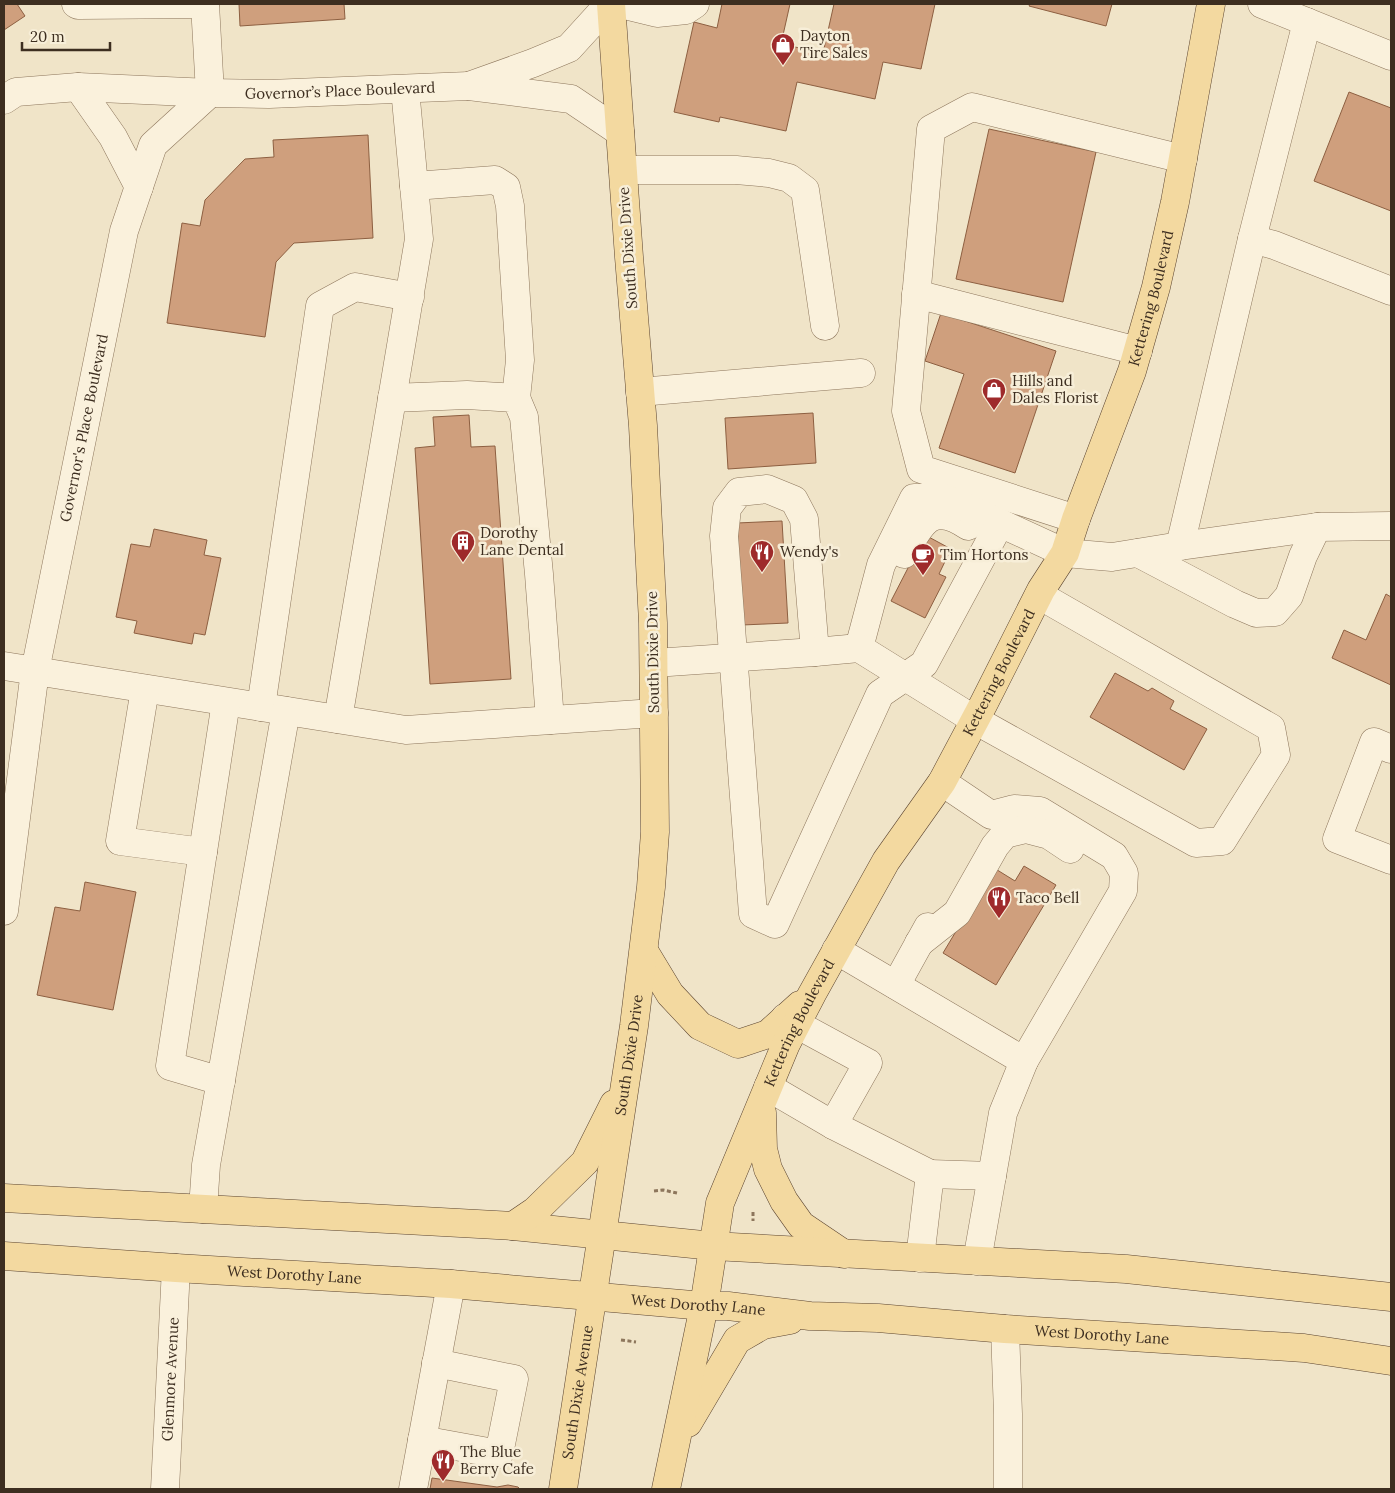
<svg xmlns="http://www.w3.org/2000/svg" width="1395" height="1493" font-family="Lora,serif">
  <style>
    .building { fill: #cf9f7d; stroke: #8d5f41 }
    .lines { fill: none; stroke-linecap: round; stroke-linejoin: round }
    .minor-casing { stroke: #8d765c; stroke-width: 29 }
    .major-casing { stroke: #5b4430; stroke-width: 29 }
    .path { stroke: #8d765c; stroke-width: 3; stroke-dasharray: 4 2.5; stroke-linecap: butt }
    .minor { stroke: #faf1dc; stroke-width: 28 }
    .major { stroke: #f3d9a0; stroke-width: 28 }
    .labels { text-anchor: middle; stroke-width: 5; stroke-linejoin: round; paint-order: stroke }
    .poi-label { font-size: 15px; fill: #3d2e20; stroke: #f7eed8; text-anchor: start }
    .street-label { font-size: 15px; fill: #3d2e20; stroke: #f7eed8 }
  </style>
  <rect width="100%" height="100%" fill="#f0e4c8"/>
  <path class="building" d="M4,4H17L25,16L4,30Z
    M239,4H344L345,19L240,26Z
    M722,4H790L781,44L823,53L834,4H935L921,69L883,62L875,99L797,82L786,131L720,117L719,122L674,112L694,22L717,28Z
    M1030,4H1112L1106,26L1029,6Z
    M1349,92L1391,108V211L1314,181Z
    M989,129L1096,152L1063,302L956,279Z
    M368,135L373,238L294,243L276,262L265,337L167,323L182,223L200,226L205,200L245,159L274,157L273,140Z
    M941,313L1056,351L1015,473L939,448L964,374L925,361Z
    M813,413L816,463L728,469L725,418Z
    M469,415L471,447L495,446L511,679L430,684L415,448L435,446L433,417Z
    M782,521L788,623L742,625L737,523Z
    M154,529L207,540L204,555L221,558L205,635L194,633L192,644L134,633L137,621L116,617L131,544L150,547Z
    M925,535L951,549L939,574L946,577L925,618L891,601Z
    M1386,594L1391,597V685L1332,658L1344,630L1366,640Z
    M1115,673L1148,691L1152,688L1174,701L1170,709L1207,729L1184,770L1090,717Z
    M1024,866L1056,885L996,985L943,953L994,868L1015,881Z
    M85,882L136,892L113,1010L37,995L55,907L80,911Z
    M432,1478L497,1487L508,1485L518,1487L520,1489H430Z"/>
  <g class="lines">
    <g class="minor-casing">
      <g id="minor">
        <path d="M76,4L78,5L205,4"/>
        <path d="M205,4L210,93"/>
        <path d="M609,4L569,48L533,63L469,86L571,99L620,132"/>
        <path d="M620,4L657,13L686,10L695,4"/>
        <path d="M1262,4L1391,56"/>
        <path d="M78,87L113,137L139,187"/>
        <path id="s1" d="M4,100L16,92L78,87L210,93L269,94L469,86"/>
        <path d="M623,170H736L769,173L789,178L805,190L825,326"/>
        <path d="M414,186L495,180L506,187L510,206L520,360L516,398"/>
        <path d="M1252,239L1274,245L1391,291"/>
        <path d="M916,294L1138,351"/>
        <path d="M640,392L861,373"/>
        <path d="M392,398L467,395L516,398L524,417L539,574L550,720"/>
        <path d="M1076,519L921,469L906,411L931,129L972,107L1183,159"/>
        <path d="M1180,546L1252,239L1307,22"/>
        <path d="M1138,553L1235,604L1256,613L1275,612L1289,596L1303,556L1317,527"/>
        <path d="M904,554C921,523 931,501 968,526"/>
        <path d="M859,648L881,565L914,498H944L1000,523"/>
        <path d="M815,652L804,519L794,500L767,489L739,492L727,508L724,536L753,914L775,924L880,694L924,664L1000,523L1065,553L1112,557L1180,546L1317,527L1391,526"/>
        <path d="M654,663L815,652L859,648L975,720L1196,843L1222,841L1276,755L1271,728L1039,595"/>
        <path d="M4,666L406,730L654,713"/>
        <path d="M145,689L120,841L203,852"/>
        <path d="M261,707L320,306L355,287L410,297"/>
        <path d="M338,719L419,239L405,89"/>
        <path d="M1391,749L1374,742L1337,839L1391,860"/>
        <path d="M942,782L991,815L1014,809L1040,811L1114,856L1124,873L1123,891L1024,1061"/>
        <path id="s2" d="M4,911L35,671L124,231L153,145L210,93"/>
        <path d="M919,943L957,913L995,846L1005,834L1026,829L1049,835L1070,849"/>
        <path d="M836,950L1024,1061L1003,1113L977,1261"/>
        <path d="M896,985L928,927"/>
        <path d="M221,1081L170,1066L226,702"/>
        <path d="M768,1087L833,1125L868,1063L785,1018"/>
        <path d="M833,1125L930,1174"/>
        <path d="M203,1209L206,1165L286,711"/>
        <path d="M920,1258L930,1174L992,1176"/>
        <path d="M1005,1329L1008,1414V1489"/>
        <path d="M422,1440L499,1454L514,1379L436,1363"/>
        <path id="s3" d="M165,1489L176,1268"/>
        <path d="M413,1489L451,1284"/>
      </g>
    </g>
    <g class="major-casing">
      <g id="major">
        <path d="M644,951L670,994L700,1026L738,1044L768,1034L800,1005"/>
        <path d="M762,1113L763,1149L768,1169L784,1201L801,1225L844,1254"/>
        <path d="M4,1198L513,1226L713,1246L1126,1269L1391,1297"/>
        <path d="M513,1226L535,1211L585,1162L614,1104"/>
        <path id="s4" d="M4,1256L176,1268L451,1284L704,1306H728L810,1316L878,1318L1005,1329L1304,1348L1391,1361"/>
        <path d="M688,1423L737,1340L763,1325L790,1320"/>
        <path id="s5" d="M563,1489L634,1026L651,887L655,832L653,623L643,426L629,257L611,4"/>
        <path id="s6" d="M666,1489L704,1306L720,1203L786,1044L812,994L886,861L942,782L984,703L1041,590L1065,553L1076,519L1132,371L1156,287L1175,202L1211,4"/>
      </g>
    </g>
    <path class="path" d="M654,1191L663,1190L677,1193
      M753,1212V1221
      M621,1340L636,1342"/>
    <use href="#minor" class="minor"/>
    <use href="#major" class="major"/>
  </g>
  <defs>
    <g id="shop-pin" transform="scale(1.25)"><path d="M0 17L-7.5 6A9.5 9.5 0 1 1 7.5 6Z" fill="#9e2a2b" stroke="#f7eed8"/><path d="M-5-2.5h2.3a2.7 3.5 0 0 1 5.4 0H5L5.5 6h-11ZM-1.5-2.5h3a1.5 2.3 0 0 0-3 0Z" fill="#fff"/></g>
    <g id="building-pin" transform="scale(1.25)"><path d="M0 17L-7.5 6A9.5 9.5 0 1 1 7.5 6Z" fill="#9e2a2b" stroke="#f7eed8"/><path d="M-4-6H4V6H1V3H-1V6H-4ZM-2.5-4.3h1.7v1.8h-1.7ZM.8-4.3h1.7v1.8H.8ZM-2.5-1h1.7V.8h-1.7ZM.8-1h1.7V.8H.8Z" fill="#fff"/></g>
    <g id="restaurant-pin" transform="scale(1.25)"><path d="M0 17L-7.5 6A9.5 9.5 0 1 1 7.5 6Z" fill="#9e2a2b" stroke="#f7eed8"/><path d="M-5-6h1v4h1v-4h1v4h1v-4h1v5L-1.5 .5V6h-2V.5L-5-1ZM5-6V6H3V1.5H1.5Q1.5-4 5-6Z" fill="#fff"/></g>
    <g id="cafe-pin" transform="scale(1.25)"><path d="M0 17L-7.5 6A9.5 9.5 0 1 1 7.5 6Z" fill="#9e2a2b" stroke="#f7eed8"/><path d="M-5.5-4.5H6V0H3Q3 3.5 0 3.5H-2.5Q-5.5 3.5-5.5 0ZM3-3.2v2h1.7v-2ZM-6 4.5H4V6H-6Z" fill="#fff"/></g>
  </defs>
  <g fill-rule="evenodd">
    <use href="#shop-pin" x="783" y="45"/>
    <use href="#shop-pin" x="994" y="390"/>
    <use href="#building-pin" x="463" y="542"/>
    <use href="#restaurant-pin" x="762" y="552"/>
    <use href="#cafe-pin" x="923" y="555"/>
    <use href="#restaurant-pin" x="999" y="898"/>
    <use href="#restaurant-pin" x="443" y="1461"/>
  </g>
  <g class="labels">
    <g class="poi-label">
      <text x="800" y="41">Dayton<tspan x="800" dy="17">Tire Sales</tspan></text>
      <text x="1012" y="386">Hills and<tspan x="1012" dy="17">Dales Florist</tspan></text>
      <text x="480" y="538">Dorothy<tspan x="480" dy="17">Lane Dental</tspan></text>
      <text x="780" y="557">Wendy's</text>
      <text x="940" y="560">Tim Hortons</text>
      <text x="1016" y="903">Taco Bell</text>
      <text x="460" y="1457">The Blue<tspan x="460" dy="17">Berry Cafe</tspan></text>
    </g>
    <g class="street-label">
      <text dy="5" stroke="none"><textPath href="#s1" startOffset="339">Governor’s Place Boulevard</textPath></text>
      <text transform="translate(628 248) rotate(-94)" y="5">South Dixie Drive</text>
      <text dy="5" stroke="none"><textPath href="#s6" startOffset="1298">Kettering Boulevard</textPath></text>
      <text dy="5" stroke="none"><textPath href="#s2" startOffset="490">Governor's Place Boulevard</textPath></text>
      <text transform="translate(653 652) rotate(-91)" y="5">South Dixie Drive</text>
      <text dy="5" stroke="none"><textPath href="#s6" startOffset="892">Kettering Boulevard</textPath></text>
      <text dy="5" stroke="none"><textPath href="#s6" startOffset="488">Kettering Boulevard</textPath></text>
      <text dy="5" stroke="none"><textPath href="#s5" startOffset="439">South Dixie Drive</textPath></text>
      <text dy="5" stroke="none"><textPath href="#s4" startOffset="291">West Dorothy Lane</textPath></text>
      <text dy="5" stroke="none"><textPath href="#s4" startOffset="696">West Dorothy Lane</textPath></text>
      <text dy="5" stroke="none"><textPath href="#s4" startOffset="1101">West Dorothy Lane</textPath></text>
      <text dy="5" stroke="none"><textPath href="#s3" startOffset="110">Glenmore Avenue</textPath></text>
      <text dy="5" stroke="none"><textPath href="#s5" startOffset="98">South Dixie Avenue</textPath></text>
    </g>
  </g>
  <rect width="1395" height="1493" fill="none" stroke="#3d2e20" stroke-width="10"/>
  <path d="M22 42v8h88v-8" fill="none" stroke="#3d2e20" stroke-width="2.5"/>
  <text x="30" y="42" font-size="15" fill="#3d2e20" stroke="#f7eed8" stroke-width="4" paint-order="stroke">20 m</text>
</svg>
